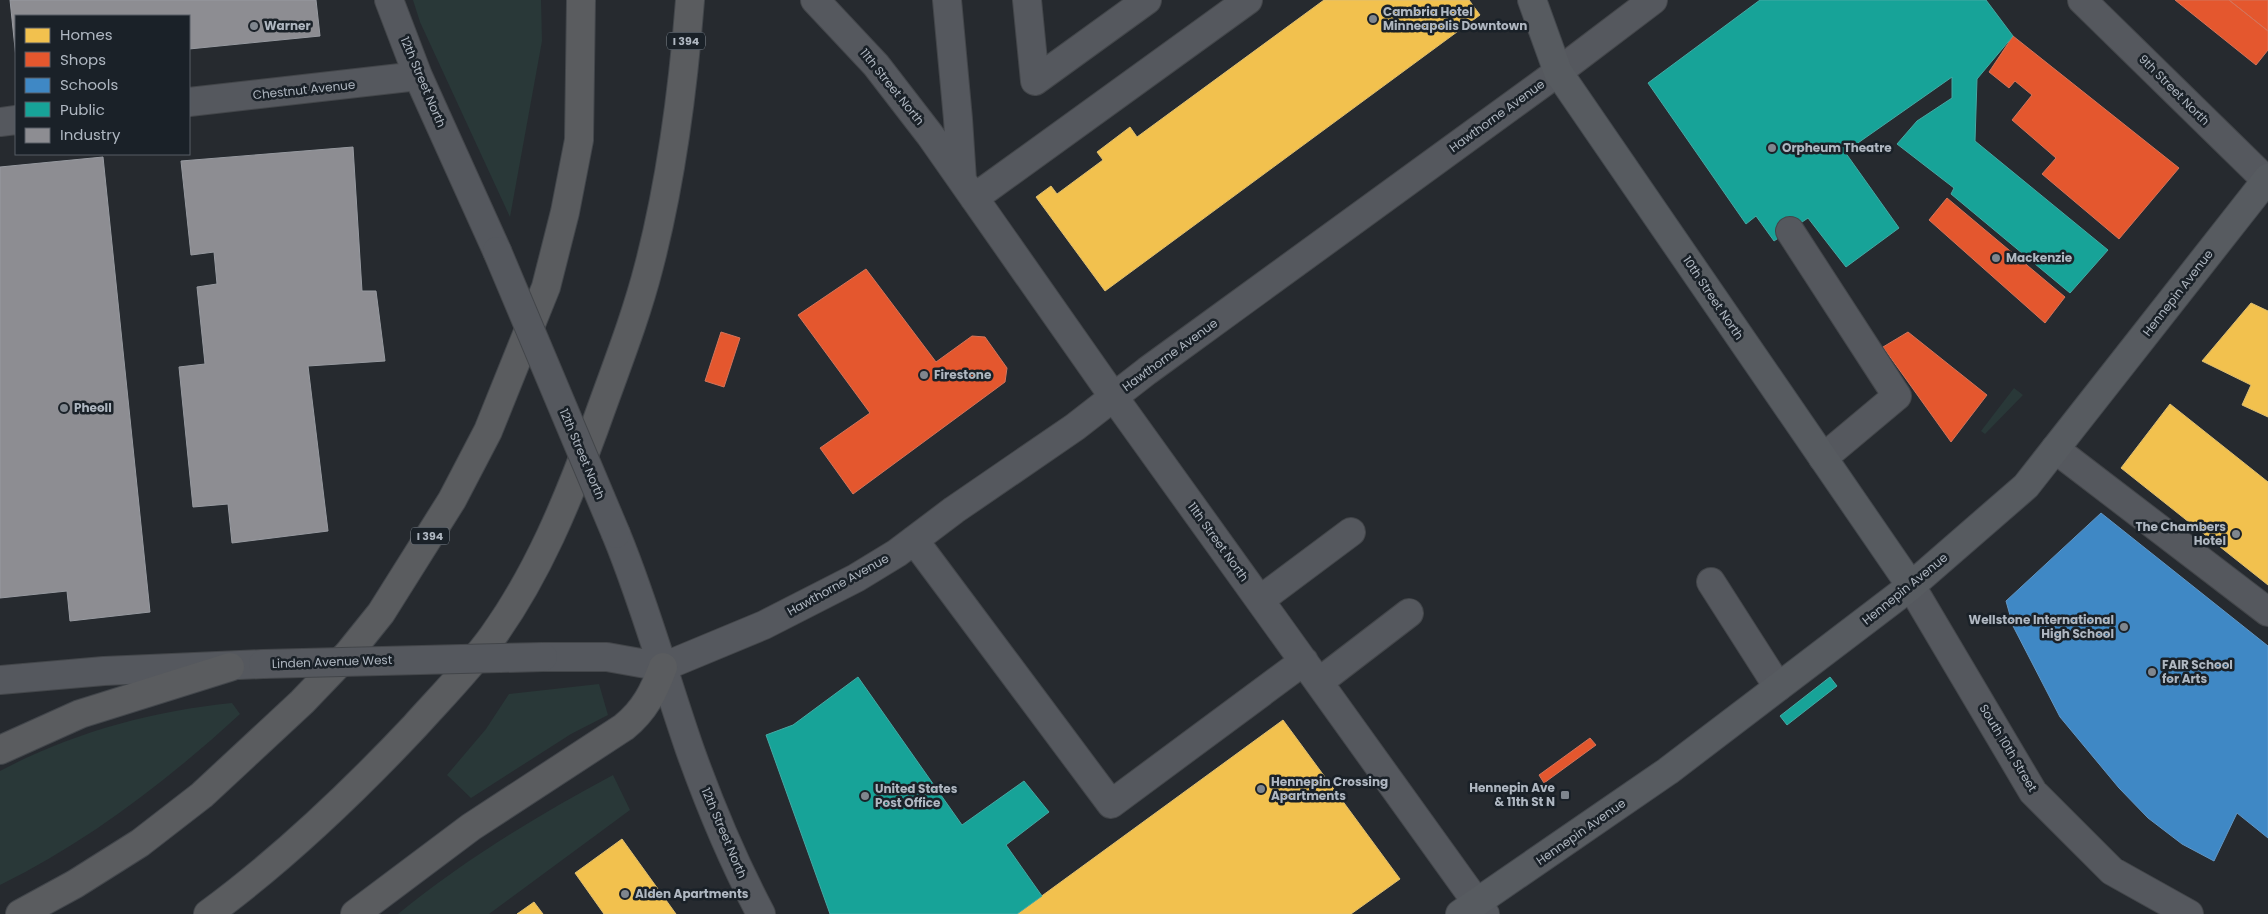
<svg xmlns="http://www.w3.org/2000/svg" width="2268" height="914" font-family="Poppins,sans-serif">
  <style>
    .green { fill: #293838 }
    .homes { fill: #f2c14e; stroke: #debe70 }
    .shops { fill: #e4572e; stroke: #d4745a }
    .schools { fill: #3f88c5; stroke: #6196c4 }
    .public { fill: #17a398; stroke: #45a9a4 }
    .industry { fill: #8d8d92; stroke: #979aa0 }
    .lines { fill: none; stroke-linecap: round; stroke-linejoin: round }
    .minor-casing { stroke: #43464a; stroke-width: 30 }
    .major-casing { stroke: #43474c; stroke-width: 30 }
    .highway-casing { stroke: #42464b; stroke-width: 30 }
    .minor { stroke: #55585e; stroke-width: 28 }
    .major { stroke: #575b60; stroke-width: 28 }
    .highway { stroke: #5a5c5f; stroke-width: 28 }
    .minor-bridge-casing { stroke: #43464a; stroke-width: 30; stroke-linecap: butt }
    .minor-bridge { stroke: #55585e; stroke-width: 28 }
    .poi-dot { fill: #7f868e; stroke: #1a2128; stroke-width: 2 }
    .labels { text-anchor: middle; stroke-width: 5; stroke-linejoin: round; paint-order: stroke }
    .shield { fill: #1a2128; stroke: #828a93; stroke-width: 1 }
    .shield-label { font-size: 11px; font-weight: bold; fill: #afb7c1 }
    .poi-label { font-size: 12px; font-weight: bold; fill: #afb7c1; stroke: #1a2128; text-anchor: start }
    .street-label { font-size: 12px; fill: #afb7c1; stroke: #1a2128 }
  </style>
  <rect width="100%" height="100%" fill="#262a2f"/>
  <path class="green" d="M413,0H541L542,41L510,217L420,22Z
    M2014,388L2023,395L1985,434L1981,431Z
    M599,684L608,715L571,734L471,798L447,775L486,729L509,694Z
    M232,703L240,714C167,781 89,841 0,885V771C72,733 151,711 232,703Z
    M613,775L630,810L489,914H398C464,860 538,815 613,775Z"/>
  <path class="homes" d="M1324,0H1469L1480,15L1105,291L1036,197L1051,186L1057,194L1103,160L1097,152L1130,127L1137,137Z
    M2251,303L2268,311V417L2242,405L2251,385L2202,361Z
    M2170,404L2268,482V585L2121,468Z
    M1283,720L1400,879L1351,914H1017Z
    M622,839L676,914H604L575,873Z
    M534,902L543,914H517Z"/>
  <path class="shops" d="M2175,0H2229L2268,31V50L2256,65Z
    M2229,0H2268V31Z
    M2013,36L2179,168L2119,239L2042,174L2056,158L2012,120L2032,95L2015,81L2009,88L1989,72Z
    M1947,198L2065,297L2045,323L1929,220Z
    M866,269L936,362L972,336L985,337L1007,368L1005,382L853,494L820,448L870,413L798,315Z
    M721,332L740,338L724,387L705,381Z
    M1908,332L1987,395L1951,442L1883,347Z
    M1590,738L1596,745L1544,783L1539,775Z"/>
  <path class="schools" d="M2101,513L2268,646V838L2237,813L2214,861L2182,844L2148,818L2119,788L2060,717L2013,626L2006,601Z"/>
  <path class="public" d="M1760,0H1986L2013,36L1977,79L1975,141L2108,250L2070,293L1951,194L1954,188L1897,144L1917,121L1952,98V77L1845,152L1899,228L1846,267L1808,218L1774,241L1756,216L1746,224L1648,83Z
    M858,677L962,825L1024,781L1049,812L1006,845L1042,896L1017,914H830L766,735L793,725Z
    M1830,677L1837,686L1787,725L1780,716Z"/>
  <path class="industry" d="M10,0H316L320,36L189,49V16H16V58Z
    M353,147L362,291H376L385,361L308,366L328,531L232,543L228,504L193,507L179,367L205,364L197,287L217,284L214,252L191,255L181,161Z
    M103,157L150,612L70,621L67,591L0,598V167Z"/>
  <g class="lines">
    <g class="minor-casing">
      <path id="minor" d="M389,0L418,76L497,251
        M815,0L876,65L930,135L1113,396L1485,914
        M947,0L958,119L962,180
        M1027,0L1035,81L1147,0
        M2082,0L2268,182
        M189,102L418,76
        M0,122L16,120
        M974,198L1248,0
        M1790,231L1897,396L1823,458
        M2055,449L2268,612
        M616,534C645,604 665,678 690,750C710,806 733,861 761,914
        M914,540L1111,804L1304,661
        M1711,582L1778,687
        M1911,586L2033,792L2112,871L2189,914
        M1260,600L1351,532
        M543,657H607L663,667
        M663,667L764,625L856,578L897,553L954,510L1075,427L1147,371L1558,72L1653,0
        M0,680L104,671L263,664
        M1319,682L1409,613"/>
    </g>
    <g class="major-casing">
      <path id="major" d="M1532,0L1558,72L1911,586
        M1460,914L1668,771L1911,586L2026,486L2268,178"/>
    </g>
    <g class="highway-casing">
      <path id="highway" d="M0,750L80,714L230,667
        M20,914L75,884L140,843L202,795L302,702L348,654L381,613L452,500L488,431L546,287L565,212L579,140L581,0
        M208,914C283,859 351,794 415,726C441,697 470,668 493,636C538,573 567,502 594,429C613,375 635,321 649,266C672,178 683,90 690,0
        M355,914L471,827L624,727C645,710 654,691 663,667"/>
    </g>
    <use href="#minor" class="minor"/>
    <use href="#major" class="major"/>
    <use href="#highway" class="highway"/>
    <g class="minor-bridge-casing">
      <path id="minor-bridge" d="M497,251L616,534
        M263,664L543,657"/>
    </g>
    <use href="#minor-bridge" class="minor-bridge"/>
  </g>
  <g class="poi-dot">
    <circle cx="1373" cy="19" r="5"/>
    <circle cx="254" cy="26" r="5"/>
    <circle cx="1772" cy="148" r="5"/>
    <circle cx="1996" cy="258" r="5"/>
    <circle cx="924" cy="375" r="5"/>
    <circle cx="64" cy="408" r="5"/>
    <circle cx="2236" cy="534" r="5"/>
    <circle cx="2124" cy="627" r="5"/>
    <circle cx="2152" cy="672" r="5"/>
    <circle cx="1261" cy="789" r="5"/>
    <rect x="1560" y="790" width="10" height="10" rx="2.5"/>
    <circle cx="865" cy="796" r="5"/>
    <circle cx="625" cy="894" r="5"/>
  </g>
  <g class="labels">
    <g class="shield">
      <rect x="667" y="32.5" width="38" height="17" rx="4"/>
      <rect x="411" y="527.5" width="38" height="17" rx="4"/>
    </g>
    <g class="shield-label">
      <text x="686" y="45">I 394</text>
      <text x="430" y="540">I 394</text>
    </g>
    <g class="poi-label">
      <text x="1383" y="16">Cambria Hotel<tspan x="1383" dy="14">Minneapolis Downtown</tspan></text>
      <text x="264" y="30">Warner</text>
      <text x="1782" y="152">Orpheum Theatre</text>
      <text x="2006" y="262">Mackenzie</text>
      <text x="934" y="379">Firestone</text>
      <text x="74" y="412">Pheoll</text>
      <text x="2226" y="531" text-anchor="end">The Chambers<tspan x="2226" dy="14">Hotel</tspan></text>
      <text x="2114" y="624" text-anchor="end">Wellstone International<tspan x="2114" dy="14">High School</tspan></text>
      <text x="2162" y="669">FAIR School<tspan x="2162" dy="14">for Arts</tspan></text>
      <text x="1271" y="786">Hennepin Crossing<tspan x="1271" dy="14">Apartments</tspan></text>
      <text x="1555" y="792" text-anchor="end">Hennepin Ave<tspan x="1555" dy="14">&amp; 11th St N</tspan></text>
      <text x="875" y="793">United States<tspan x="875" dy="14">Post Office</tspan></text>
      <text x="635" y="898">Alden Apartments</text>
    </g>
    <g class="street-label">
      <text transform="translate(423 82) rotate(67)" y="4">12th Street North</text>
      <text transform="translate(892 87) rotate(51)" y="4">11th Street North</text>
      <text transform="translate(304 90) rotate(-6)" y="4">Chestnut Avenue</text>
      <text transform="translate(2174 90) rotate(45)" y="4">9th Street North</text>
      <text transform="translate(1497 116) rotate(-36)" y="4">Hawthorne Avenue</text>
      <text transform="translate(2178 293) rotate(-52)" y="4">Hennepin Avenue</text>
      <text transform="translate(1713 298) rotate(56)" y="4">10th Street North</text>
      <text transform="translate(1170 355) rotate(-36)" y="4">Hawthorne Avenue</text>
      <text transform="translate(582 454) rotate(67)" y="4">12th Street North</text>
      <text transform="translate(1218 542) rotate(54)" y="4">11th Street North</text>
      <text transform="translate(838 585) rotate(-29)" y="4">Hawthorne Avenue</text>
      <text transform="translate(1905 589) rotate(-39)" y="4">Hennepin Avenue</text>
      <text transform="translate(332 662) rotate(-2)" y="4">Linden Avenue West</text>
      <text transform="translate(2008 748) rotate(59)" y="4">South 10th Street</text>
      <text transform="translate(1581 832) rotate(-35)" y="4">Hennepin Avenue</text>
      <text transform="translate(724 833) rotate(67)" y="4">12th Street North</text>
    </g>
  </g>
  <rect x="15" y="15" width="175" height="140" fill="#1a2128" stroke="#565d65"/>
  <rect x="25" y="28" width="25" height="15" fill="#f2c14e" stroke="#565d65"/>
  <text x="60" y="40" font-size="15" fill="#afb7c1">Homes</text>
  <rect x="25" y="52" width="25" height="15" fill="#e4572e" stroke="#565d65"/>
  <text x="60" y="65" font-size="15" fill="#afb7c1">Shops</text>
  <rect x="25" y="78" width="25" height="15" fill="#3f88c5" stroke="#565d65"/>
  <text x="60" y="90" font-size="15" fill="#afb7c1">Schools</text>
  <rect x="25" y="102" width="25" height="15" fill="#17a398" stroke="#565d65"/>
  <text x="60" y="115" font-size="15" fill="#afb7c1">Public</text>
  <rect x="25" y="128" width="25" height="15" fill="#8d8d92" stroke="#565d65"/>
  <text x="60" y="140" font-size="15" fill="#afb7c1">Industry</text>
</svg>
